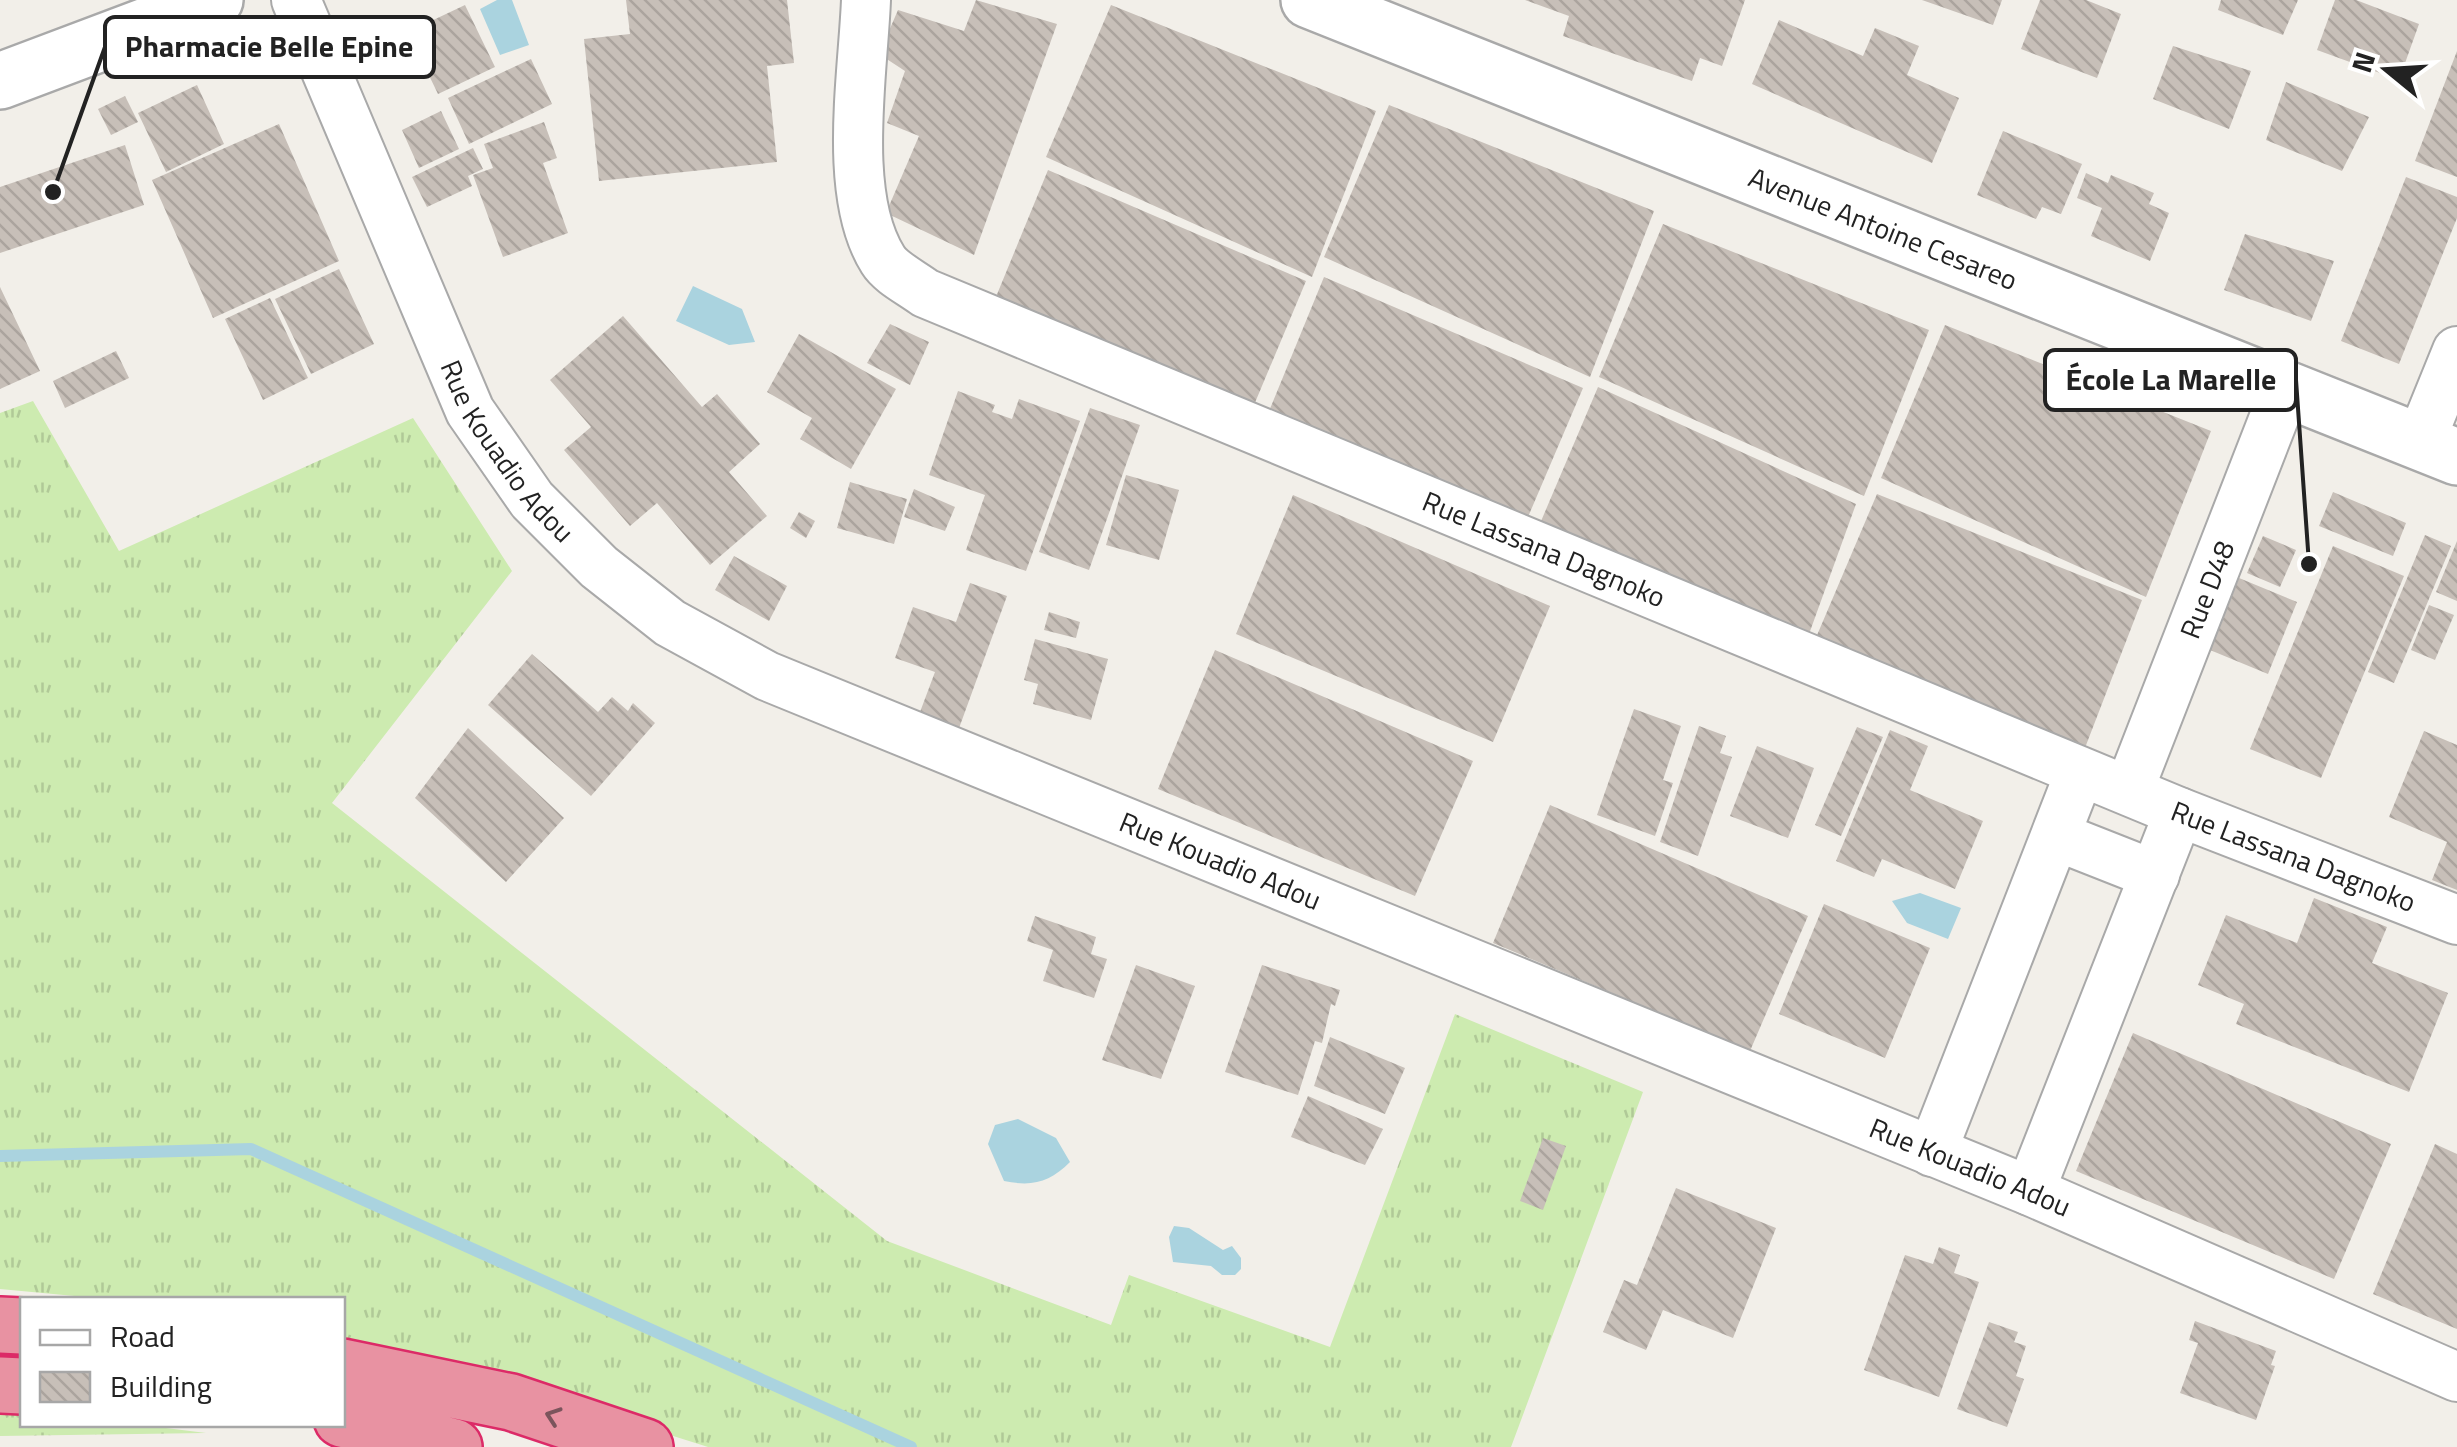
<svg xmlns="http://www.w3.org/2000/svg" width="2457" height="1447" font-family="'Titillium Web',sans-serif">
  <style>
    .grass { fill: url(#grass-tufts) }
    .water { fill: #aad3df }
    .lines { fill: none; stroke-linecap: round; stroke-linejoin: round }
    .stream { stroke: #aad3df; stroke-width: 12 }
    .building { fill: url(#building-back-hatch) }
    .minor-casing { stroke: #a9a9a9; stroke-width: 52 }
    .tertiary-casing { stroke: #a9a9a9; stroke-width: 60 }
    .motorway-casing { stroke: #dc2a67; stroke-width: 60 }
    .minor { stroke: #fff; stroke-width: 48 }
    .tertiary { stroke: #fff; stroke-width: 55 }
    .motorway { stroke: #e892a2; stroke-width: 55 }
    .oneway { stroke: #7b545c }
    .labels { text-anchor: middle; stroke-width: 9; stroke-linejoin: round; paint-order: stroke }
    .street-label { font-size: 28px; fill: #222; stroke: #fff }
    .leader { fill: none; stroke: #222; stroke-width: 4 }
    .callout-dot { fill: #222; stroke: #fff; stroke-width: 4 }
    .callout { fill: #fff; stroke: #222; stroke-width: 4 }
    .callout-label { font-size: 30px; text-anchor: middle; font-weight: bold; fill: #222 }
  </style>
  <defs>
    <pattern id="grass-tufts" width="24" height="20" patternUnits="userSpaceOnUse" patternTransform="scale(2.5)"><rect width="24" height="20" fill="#cdebb0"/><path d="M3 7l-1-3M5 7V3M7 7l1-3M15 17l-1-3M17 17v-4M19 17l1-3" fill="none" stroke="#b0c997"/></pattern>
    <pattern id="building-back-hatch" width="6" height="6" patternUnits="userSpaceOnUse" patternTransform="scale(2.5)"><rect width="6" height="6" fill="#c7bfb8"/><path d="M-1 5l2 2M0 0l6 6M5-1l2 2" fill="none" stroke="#aba49e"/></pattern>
  </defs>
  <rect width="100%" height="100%" fill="#f2efe9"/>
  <path class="grass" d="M33,401L119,551L413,418L512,571L332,803L887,1241L1111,1325L1129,1275L1330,1347L1455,1014L1643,1092L1511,1447H708L515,1386L343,1341L342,1300H117L0,1289V413Z
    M0,1409L22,1412V1424H134L206,1433L0,1436Z"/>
  <path class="water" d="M497,0H512L529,45L500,55L480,9Z
    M693,286L742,309L755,342L729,345L676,321Z
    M1920,893L1961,908L1948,939L1907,923L1892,901Z
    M1018,1119L1056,1138L1070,1162C1050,1182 1033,1187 1004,1181L988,1144L995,1125Z
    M1174,1226L1189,1228L1223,1250L1232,1246L1241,1258V1269L1235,1275H1222L1211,1266L1173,1262L1169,1237Z"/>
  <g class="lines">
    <path class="stream" d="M0,1156L251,1149L911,1447"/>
  </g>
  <path class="building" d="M626,0H787L794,63L767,66L777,162L599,181L584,39L630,34Z
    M976,0L1057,24L974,255L886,213L919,136L887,123L905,71L879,54L898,10L964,31Z
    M1525,0H1745L1722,66L1700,58L1692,81L1563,36L1569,16Z
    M1922,0H2002L1993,25Z
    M2040,0H2086L2121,14L2097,78L2021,49Z
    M2221,0H2298L2283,35L2218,10Z
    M2335,0H2356L2419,24L2399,80L2317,50Z
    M465,5L495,67L438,94L408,32Z
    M1111,5L1376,111L1312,277L1046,157Z
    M1779,20L1863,56L1875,28L1919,46L1907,75L1959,98L1932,163L1752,84Z
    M2173,46L2251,71L2229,129L2153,99Z
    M2457,51V177L2415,161Z
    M531,59L552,104L469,144L448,98Z
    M2286,82L2369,117L2342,171L2266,140Z
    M197,85L224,144L166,172L138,113Z
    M125,96L138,122L111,135L98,109Z
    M1389,105L1654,211L1590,377L1324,257Z
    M441,111L459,149L419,168L402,130Z
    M544,122L557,158L543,163L568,233L503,257L473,175L493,168L484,144Z
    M279,124L339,261L213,318L152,180Z
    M2003,131L2082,164L2061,214L2042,207L2036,219L1977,195Z
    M125,145L144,205L0,253V187Z
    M473,148L483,169L468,176L472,186L427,207L412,177Z
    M1048,170L1306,281L1249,417L991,309Z
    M2086,173L2108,183L2111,175L2154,193L2149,204L2169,213L2150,261L2091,236L2102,208L2077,198Z
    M2406,177L2457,197V218L2399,364L2341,341Z
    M1663,224L1929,330L1864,496L1599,377Z
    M2245,234L2334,261L2311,321L2224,290Z
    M339,269L374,344L311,374L275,299Z
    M1324,277L1583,388L1525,524L1267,416Z
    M0,287L40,371L0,389Z
    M270,298L308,378L263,400L225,319Z
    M623,316L702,407L717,394L760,444L729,472L767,516L710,565L657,503L630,526L564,450L591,427L550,380Z
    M890,324L929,342L910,385L867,363Z
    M1945,325L2211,431L2146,597L1881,478Z
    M799,334L896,389L851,469L800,439L812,418L767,392Z
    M116,351L129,378L65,408L53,381Z
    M1598,387L1856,504L1800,659L1533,540Z
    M958,391L995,405L992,412L1012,419L1019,399L1080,421L1026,571L966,550L985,495L929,475Z
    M1090,408L1140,425L1089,570L1039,552Z
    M1126,475L1179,490L1159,560L1106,545Z
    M850,482L907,499L894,544L837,528Z
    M914,489L955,507L945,531L904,517Z
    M2333,492L2406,523L2393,556L2319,526Z
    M1877,494L2142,600L2078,766L1812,647Z
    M1293,495L1550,606L1493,742L1236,634Z
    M799,512L815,521L806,538L790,528Z
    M2425,535L2451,546L2394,683L2368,672Z
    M2263,536L2296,550L2280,587L2247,573Z
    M2457,541V601L2436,592Z
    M2333,546L2404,576L2321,778L2250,749Z
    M734,556L787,586L769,621L715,590Z
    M2239,578L2297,602L2268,674L2210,650Z
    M970,583L1007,596L954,742L914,728L935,672L895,658L913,607L956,622Z
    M2429,605L2454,615L2435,660L2411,650Z
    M1049,612L1080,622L1076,638L1044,630Z
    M1035,639L1108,659L1091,720L1033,704L1038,684L1024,680Z
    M1215,650L1473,761L1415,896L1158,789Z
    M532,654L598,712L612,697L628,711L633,703L655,723L591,796L488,705Z
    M1634,709L1681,726L1663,780L1673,783L1655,836L1597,815Z
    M1699,726L1726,736L1720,753L1732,757L1698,856L1660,842Z
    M1857,727L1883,737L1841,836L1815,825Z
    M468,728L564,818L506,882L415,798Z
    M1890,730L1928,746L1910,790L1983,821L1955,889L1882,859L1874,877L1836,861Z
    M2424,731L2457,745V890L2432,880L2447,842L2389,817Z
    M1757,746L1814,768L1788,838L1730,816Z
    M1550,805L1808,916L1750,1051L1493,943Z
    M2314,898L2387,927L2372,963L2448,993L2409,1092L2236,1024L2244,1004L2198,985L2226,915L2297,943Z
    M1824,904L1930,948L1885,1058L1779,1014Z
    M1035,916L1096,937L1091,954L1107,959L1094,998L1043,981L1053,950L1027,941Z
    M1136,965L1195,986L1161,1079L1102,1060Z
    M1262,965L1340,990L1335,1006L1331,1004L1322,1043L1315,1041L1298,1095L1225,1072Z
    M2133,1033L2391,1144L2334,1279L2076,1171Z
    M1330,1037L1405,1068L1385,1114L1314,1086Z
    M1308,1096L1383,1129L1365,1165L1291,1137Z
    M1543,1138L1566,1146L1543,1210L1520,1201Z
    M2435,1144L2457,1154V1329L2373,1294Z
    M1676,1188L1776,1228L1733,1338L1663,1310L1646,1350L1603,1332L1624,1280L1637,1285Z
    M1939,1247L1960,1255L1954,1273L1979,1282L1939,1397L1864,1370L1905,1255L1933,1264Z
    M2195,1321L2276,1351L2271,1365L2275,1366L2256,1420L2180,1393L2198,1343L2189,1340Z
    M1989,1322L2018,1332L2014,1342L2026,1346L2016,1376L2024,1379L2007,1427L1957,1409Z"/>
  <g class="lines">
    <g class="minor-casing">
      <g id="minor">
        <path id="s1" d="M296,0L470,411L532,500L599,567L670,623L767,676L2030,1191L2457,1377"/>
        <path id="s2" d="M866,0C863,75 842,195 883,260C891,273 912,283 925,293L2179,812L2457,920"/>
        <path d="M2420,442L2457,351"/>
        <path id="s3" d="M2129,790L2286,387"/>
        <path d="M2056,836L2155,875"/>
        <path d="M1932,1152L2080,772"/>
        <path d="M2030,1191L2179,812"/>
      </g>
    </g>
    <g class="tertiary-casing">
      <g id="tertiary">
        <path id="s4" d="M1309,0L2457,457"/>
        <path d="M0,81L215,0"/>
      </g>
    </g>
    <g class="motorway-casing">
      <path id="motorway" d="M0,1325L22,1326
        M342,1367L511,1402L645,1447
        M0,1385L22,1386
        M342,1419L454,1447"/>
    </g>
    <use href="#minor" class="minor"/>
    <use href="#tertiary" class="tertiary"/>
    <use href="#motorway" class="motorway"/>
  </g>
  <defs><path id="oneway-chevron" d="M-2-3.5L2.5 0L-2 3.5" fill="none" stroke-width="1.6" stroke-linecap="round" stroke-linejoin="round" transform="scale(2.5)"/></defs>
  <use class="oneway" href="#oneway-chevron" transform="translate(553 1416) rotate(-161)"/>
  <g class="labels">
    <g class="street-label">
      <text dy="10" stroke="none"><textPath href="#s4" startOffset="618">Avenue Antoine Cesareo</textPath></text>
      <text dy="10" stroke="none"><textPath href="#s1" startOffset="500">Rue Kouadio Adou</textPath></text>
      <text dy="10" stroke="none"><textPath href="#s2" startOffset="988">Rue Lassana Dagnoko</textPath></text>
      <text dy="10" stroke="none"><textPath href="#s3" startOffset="215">Rue D48</textPath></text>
      <text dy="10" stroke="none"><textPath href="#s2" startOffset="1798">Rue Lassana Dagnoko</textPath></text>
      <text dy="10" stroke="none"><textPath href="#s1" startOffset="1340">Rue Kouadio Adou</textPath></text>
      <text dy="10" stroke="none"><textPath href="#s1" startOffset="2150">Rue Kouadio Adou</textPath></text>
    </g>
  </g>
  <path class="leader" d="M53 192L105 47M2309 564L2296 380"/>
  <g class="callout-dot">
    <circle cx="53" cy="192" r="10"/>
    <circle cx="2309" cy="564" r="10"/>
  </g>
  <g class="callout">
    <rect x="105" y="17" width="329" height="60" rx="10"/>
    <rect x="2045" y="350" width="251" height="60" rx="10"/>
  </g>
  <g class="callout-label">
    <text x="269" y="57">Pharmacie Belle Epine</text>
    <text x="2171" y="390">École La Marelle</text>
  </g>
  <rect x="20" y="1297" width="325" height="130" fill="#ffffff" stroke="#a7a7a7" stroke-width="2.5"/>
  <rect x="40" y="1330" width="50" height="15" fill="#ffffff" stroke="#a7a7a7" stroke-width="2.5"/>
  <text x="110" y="1347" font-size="30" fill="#222222">Road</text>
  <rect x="40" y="1372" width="50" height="30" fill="url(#building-back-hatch)" stroke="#a7a7a7" stroke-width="2.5"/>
  <text x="110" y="1397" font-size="30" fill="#222222">Building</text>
  <g transform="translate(2387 70) rotate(288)" stroke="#ffffff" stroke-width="8" paint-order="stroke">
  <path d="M0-8L18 38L0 25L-18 38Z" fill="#222222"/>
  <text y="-15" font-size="28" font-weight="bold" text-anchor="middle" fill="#222222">N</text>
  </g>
</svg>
